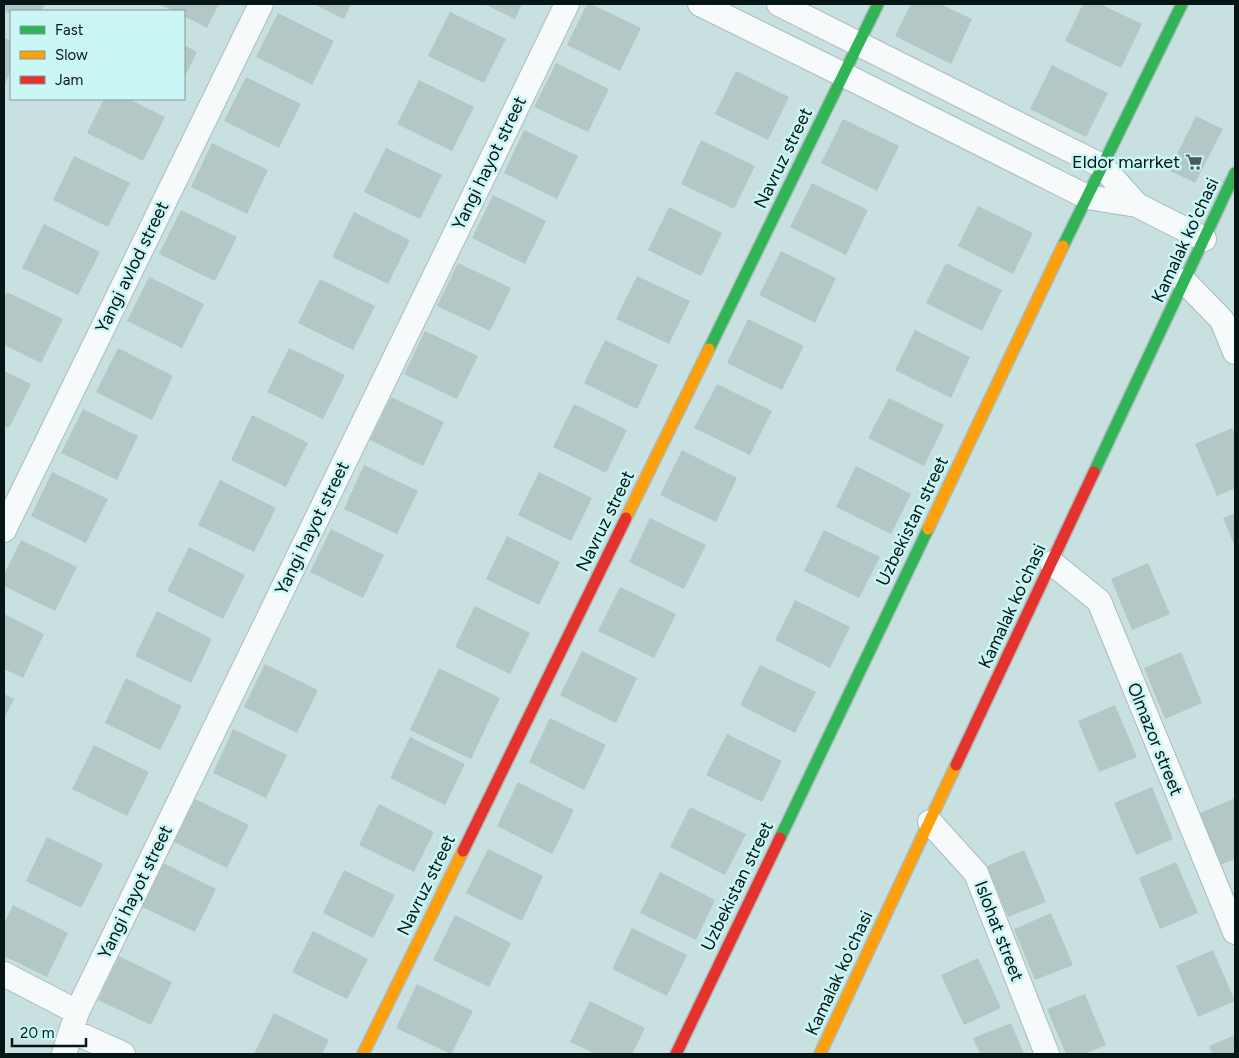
<svg xmlns="http://www.w3.org/2000/svg" width="1239" height="1058" font-family="Figtree,sans-serif">
  <style>
    .building { fill: #b3c7c6 }
    .lines { fill: none; stroke-linecap: round; stroke-linejoin: round }
    .street-casing { stroke: #a9bcbb; stroke-width: 26 }
    .fast-casing { stroke: #a9bcbb; stroke-width: 14 }
    .slow-casing { stroke: #a9bcbb; stroke-width: 14 }
    .jam-casing { stroke: #a9bcbb; stroke-width: 14 }
    .street { stroke: #f7fafa; stroke-width: 24 }
    .fast { stroke: #30b455; stroke-width: 11 }
    .slow { stroke: #ff9f0a; stroke-width: 11 }
    .jam { stroke: #e5322d; stroke-width: 11 }
    .labels { text-anchor: middle; stroke-width: 5; stroke-linejoin: round; paint-order: stroke }
    .street-label { font-size: 18px; fill: #061616; stroke: #caf7f6 }
    .poi-label { font-size: 18px; fill: #061616; stroke: #caf7f6; text-anchor: end }
  </style>
  <rect width="100%" height="100%" fill="#c8e0df"/>
  <path class="building" d="M4,4H45L41,11H11V14L4,10Z
    M158,4H219L207,28L184,16V11H174Z
    M314,4H351L344,19Z
    M484,4H522L515,19Z
    M587,4H591L641,28L620,71L567,45Z
    M911,4H940L972,19L951,64L895,36Z
    M1083,4H1100L1142,24L1121,68L1065,41Z
    M450,12L506,39L484,83L428,56Z
    M278,13L334,41L312,85L256,57Z
    M4,37L11,41V70L4,86Z
    M184,45L197,52L184,78Z
    M556,63L609,89L588,132L534,107Z
    M1052,65L1108,93L1086,137L1030,109Z
    M736,71L789,97L768,140L715,114Z
    M246,77L301,104L279,148L224,121Z
    M419,80L474,107L452,151L397,124Z
    M104,99H129L165,117L143,161L87,133Z
    M1196,116L1223,129L1195,183L1169,170Z
    M843,119L899,146L877,191L821,163Z
    M524,130L578,156L557,199L504,173Z
    M701,140L755,166L734,209L681,184Z
    M212,143L268,170L247,214L191,187Z
    M386,148L442,175L420,219L364,192Z
    M74,156L130,183L108,227L53,200Z
    M812,183L868,210L846,255L790,227Z
    M493,195L546,221L525,264L472,238Z
    M978,206L1033,233L1013,274L958,246Z
    M669,207L722,233L701,276L648,250Z
    M181,210L237,237L215,281L159,254Z
    M354,212L410,240L388,284L332,257Z
    M44,224L100,252L78,295L22,268Z
    M781,251L836,278L815,323L759,295Z
    M458,263L511,288L490,331L437,306Z
    M946,263L1002,290L982,331L926,303Z
    M637,276L690,301L669,344L616,319Z
    M149,277L204,304L182,348L127,321Z
    M320,279L375,306L353,350L298,323Z
    M7,292L63,319L41,363L4,345V298Z
    M748,319L804,346L782,390L727,363Z
    M915,330L970,357L951,398L895,370Z
    M425,331L478,356L457,399L404,374Z
    M605,340L658,365L637,409L584,383Z
    M118,348L173,376L152,420L96,392Z
    M289,348L345,375L323,419L267,392Z
    M4,371L31,384L9,428L4,426Z
    M717,384L772,411L750,455L694,428Z
    M391,397L444,422L423,466L370,440Z
    M889,398L944,425L924,466L868,438Z
    M574,404L627,430L606,473L553,447Z
    M83,409L138,436L117,480L61,453Z
    M252,415L308,443L286,487L231,460Z
    M1232,428L1235,435V488L1217,496L1195,444Z
    M682,450L737,478L716,522L660,495Z
    M364,465L418,491L397,534L344,509Z
    M856,466L911,494L891,534L836,507Z
    M52,472L108,499L86,543L31,516Z
    M539,472L592,498L571,541L518,515Z
    M220,480L276,508L254,552L198,525Z
    M1235,513V547L1223,518Z
    M650,518L706,545L684,589L629,562Z
    M331,529L384,555L363,598L310,572Z
    M824,530L880,557L859,598L804,571Z
    M507,536L560,562L539,605L486,579Z
    M21,540L77,567L55,611L4,586V575Z
    M189,547L245,575L223,619L167,591Z
    M1148,563L1170,614L1132,630L1111,579Z
    M620,587L676,614L654,658L598,631Z
    M795,600L850,627L830,668L775,640Z
    M475,606L530,633L510,674L455,647Z
    M157,611L212,639L191,683L135,656Z
    M4,614L44,634L23,678L4,669Z
    M582,651L637,678L616,723L560,695Z
    M1181,652L1202,703L1165,719L1144,668Z
    M265,664L318,690L297,733L244,707Z
    M760,665L816,692L795,733L740,705Z
    M439,668L500,698L471,759L410,730Z
    M126,678L182,706L160,750L105,723Z
    M4,694L14,699L4,719Z
    M1115,705L1137,757L1099,772L1078,721Z
    M550,718L606,745L584,790L529,762Z
    M233,729L287,755L266,798L213,773Z
    M727,734L782,761L762,802L706,775Z
    M410,737L465,764L445,805L390,778Z
    M94,745L149,772L127,816L72,789Z
    M518,782L574,810L552,854L497,826Z
    M1152,787L1173,839L1136,855L1114,803Z
    M1235,798V859L1220,865L1198,814Z
    M195,799L249,825L227,868L174,842Z
    M379,804L434,832L414,872L359,845Z
    M690,807L746,834L725,875L670,847Z
    M47,837L103,864L81,908L26,881Z
    M488,849L543,876L522,921L466,893Z
    M1024,850L1046,902L1008,917L987,866Z
    M1176,862L1198,913L1160,929L1139,878Z
    M163,863L216,889L195,932L142,907Z
    M344,870L395,895L373,938L323,913Z
    M660,872L715,900L696,940L640,913Z
    M13,905L68,933L47,977L4,956V924Z
    M1051,913L1073,965L1035,980L1014,929Z
    M455,915L511,943L489,987L433,960Z
    M632,928L687,955L667,996L612,969Z
    M313,931L368,959L347,999L292,972Z
    M1213,950L1235,1001L1198,1017L1176,966Z
    M119,956L172,982L151,1025L98,1000Z
    M978,958L1001,1008L964,1025L941,975Z
    M417,984L473,1011L451,1054L396,1028Z
    M1085,994L1106,1045L1084,1054H1066L1047,1009Z
    M590,1001L645,1028L632,1054H596L570,1042Z
    M274,1013L329,1040L322,1054H254Z
    M1011,1023L1024,1054H980L973,1038Z
    M1235,1035V1054H1213L1209,1046Z"/>
  <g class="lines">
    <g class="street-casing">
      <path id="street" d="M700,4L844,75L1087,197L1137,205L1204,239
        M779,4L1102,166L1137,205
        M1184,281L1222,320L1235,352
        M4,530L261,4
        M1052,563L1099,601L1235,932
        M930,822L976,873L1047,1054
        M4,974L77,1012
        M72,1031L123,1054
        M64,1054L77,1012L567,4"/>
    </g>
    <g class="fast-casing">
      <path id="fast" d="M1063,246L1182,4
        M709,349L878,4
        M1094,472L1235,173
        M780,838L928,529"/>
    </g>
    <g class="slow-casing">
      <path id="slow" d="M626,518L709,349
        M928,529L1063,246
        M363,1054L463,851
        M820,1054L956,765"/>
    </g>
    <g class="jam-casing">
      <path id="jam" d="M956,765L1094,472
        M463,851L626,518
        M676,1054L780,838"/>
    </g>
    <use href="#street" class="street"/>
    <use href="#fast" class="fast"/>
    <use href="#slow" class="slow"/>
    <use href="#jam" class="jam"/>
  </g>
  <defs>
    <g id="supermarket-bare" transform="scale(1.35)"><path d="M-6-5.5h2.5l.6 2H6L4.5 2H-2.5L-4.4-4H-6ZM-1.5 3.2a1.3 1.3 0 1 0 .1 0ZM3 3.2a1.3 1.3 0 1 0 .1 0Z" fill="#4a5d5c" stroke="#caf7f6" stroke-width="2.5" paint-order="stroke"/></g>
  </defs>
  <g fill-rule="evenodd">
    <use href="#supermarket-bare" x="1194" y="162"/>
  </g>
  <g class="labels">
    <g class="street-label">
      <text transform="translate(783 158) rotate(-64)" y="6">Navruz street</text>
      <text transform="translate(489 163) rotate(-64)" y="6">Yangi hayot street</text>
      <text transform="translate(1185 240) rotate(-65)" y="6">Kamalak ko'chasi</text>
      <text transform="translate(132 267) rotate(-64)" y="6">Yangi avlod street</text>
      <text transform="translate(605 521) rotate(-64)" y="6">Navruz street</text>
      <text transform="translate(912 521) rotate(-64)" y="6">Uzbekistan street</text>
      <text transform="translate(312 528) rotate(-64)" y="6">Yangi hayot street</text>
      <text transform="translate(1012 606) rotate(-65)" y="6">Kamalak ko'chasi</text>
      <text transform="translate(1155 739) rotate(68)" y="6">Olmazor street</text>
      <text transform="translate(426 885) rotate(-64)" y="6">Navruz street</text>
      <text transform="translate(737 886) rotate(-64)" y="6">Uzbekistan street</text>
      <text transform="translate(135 892) rotate(-64)" y="6">Yangi hayot street</text>
      <text transform="translate(999 931) rotate(69)" y="6">Islohat street</text>
      <text transform="translate(839 973) rotate(-65)" y="6">Kamalak ko'chasi</text>
    </g>
    <g class="poi-label">
      <text x="1180" y="168">Eldor marrket</text>
    </g>
  </g>
  <rect width="1239" height="1058" fill="none" stroke="#061616" stroke-width="10"/>
  <rect x="10" y="10" width="175" height="90" fill="#caf7f6" stroke="#7c9d9c"/>
  <rect x="20" y="26" width="25" height="8" fill="#30b455" stroke="#7c9d9c"/>
  <text x="55" y="35" font-size="15" fill="#061616">Fast</text>
  <rect x="20" y="51" width="25" height="8" fill="#ff9f0a" stroke="#7c9d9c"/>
  <text x="55" y="60" font-size="15" fill="#061616">Slow</text>
  <rect x="20" y="76" width="25" height="8" fill="#e5322d" stroke="#7c9d9c"/>
  <text x="55" y="85" font-size="15" fill="#061616">Jam</text>
  <path d="M12 1038v8h74v-8" fill="none" stroke="#061616" stroke-width="2.5"/>
  <text x="20" y="1038" font-size="15" fill="#061616" stroke="#caf7f6" stroke-width="4" paint-order="stroke">20 m</text>
</svg>
